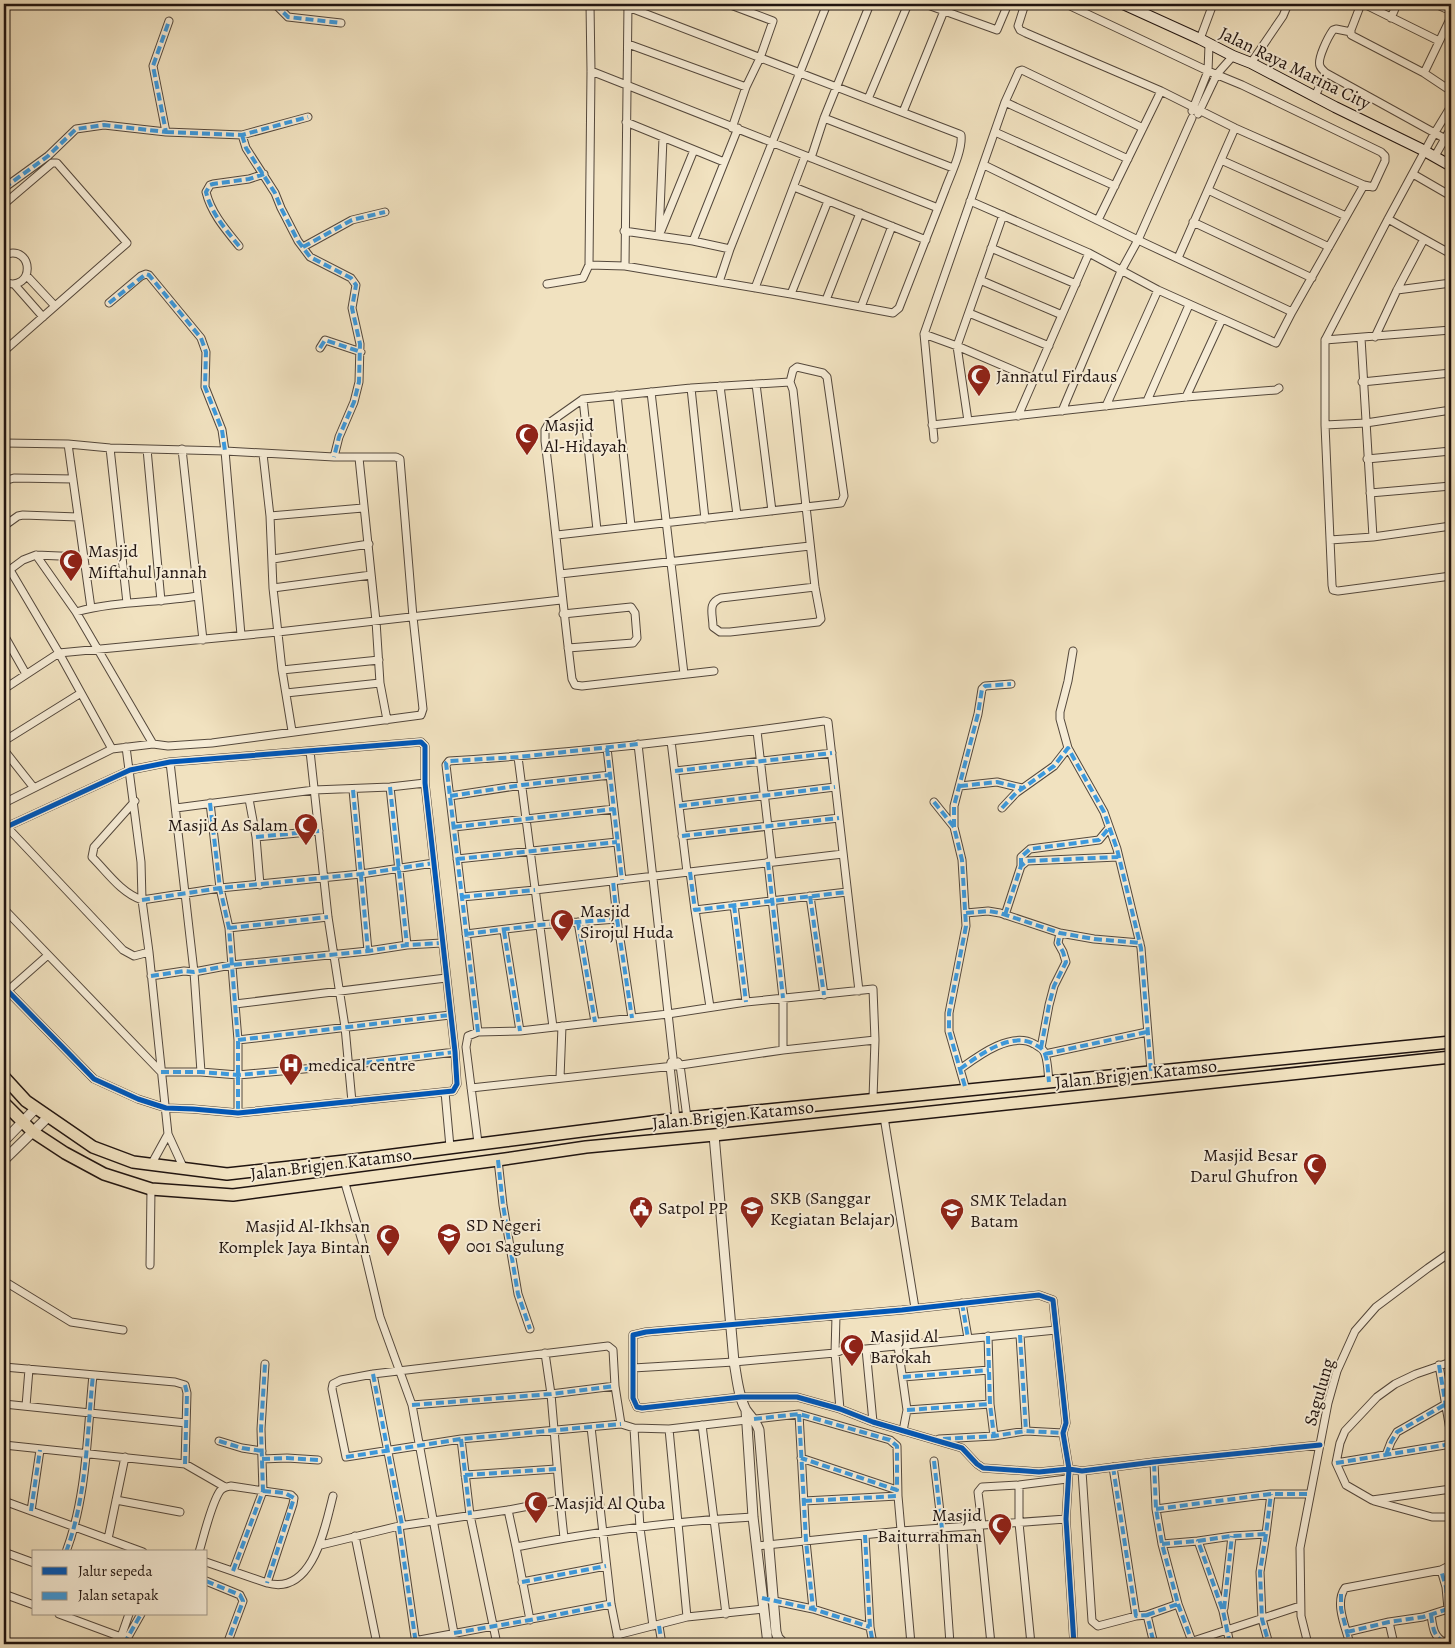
<svg xmlns="http://www.w3.org/2000/svg" width="1455" height="1648" font-family="Alegreya,serif">
  <style>
    .lines { fill: none; stroke-linecap: round; stroke-linejoin: round }
    .minor-casing { stroke: #54483c; stroke-width: 9 }
    .tertiary-casing { stroke: #54483c; stroke-width: 11 }
    .secondary-casing { stroke: #201410; stroke-width: 12 }
    .trunk-casing { stroke: #201410; stroke-width: 14 }
    .minor { stroke: #f6ecd6; stroke-width: 7 }
    .tertiary { stroke: #f6ecd6; stroke-width: 9 }
    .secondary { stroke: #f6ecd6; stroke-width: 10 }
    .trunk { stroke: #f1e2c0; stroke-width: 11 }
    .quiet { stroke: #3c9ade; stroke-width: 4; stroke-dasharray: 8 4; stroke-linecap: butt }
    .cycleway-casing { stroke: #f6ecd6; stroke-width: 8 }
    .cycleway { stroke: #0057b8; stroke-width: 5 }
    .labels { text-anchor: middle; stroke-width: 4; stroke-linejoin: round; paint-order: stroke }
    .street-label { font-size: 18px; fill: #201410; stroke: #f6ecd6 }
    .poi-label { font-size: 18px; fill: #201410; stroke: #f6ecd6; text-anchor: start }
  </style>
  <rect width="100%" height="100%" fill="#f1e2c0"/>
  <filter id="stains"><feTurbulence type="fractalNoise" baseFrequency=".004" numOctaves="4"/><feColorMatrix values="0 0 0 0 .2 0 0 0 0 .09 0 0 0 0 .02 0 0 0 .5 -.17"/></filter>
  <radialGradient id="worn" r=".72"><stop offset=".6" stop-color="#630" stop-opacity="0"/><stop offset="1" stop-color="#630" stop-opacity=".3"/></radialGradient>
  <g class="lines">
    <g class="minor-casing">
      <path id="minor" d="M275,4L288,17L341,23
        M728,4L773,21L760,58L746,87
        M925,4L997,30L1008,4
        M1025,4L1018,26L1020,30L1026,33L1161,91L1235,128L1364,185L1373,187L1385,161V156L1381,152L1242,85L1208,71L1066,4
        M1361,4L1351,30V35L1424,73L1451,91
        M1364,4L1439,41
        M1435,4L1451,11
        M1391,18L1397,4
        M1351,32L1336,29L1333,30C1328,37 1317,59 1320,66C1321,69 1324,71 1326,73L1451,142
        M1200,39L1213,4
        M628,44L746,87L732,128
        M1251,63L1283,16L1288,4
        M591,71L938,208
        M1424,73L1451,17
        M1315,96L1326,73
        M868,99L908,4
        M1005,102L1128,159
        M1192,111L1208,71L1209,45
        M903,112L944,11
        M1198,114L1217,74L1233,56
        M824,118L953,168
        M626,122L724,162
        M166,132L242,135L308,117
        M995,132L1115,186
        M242,135L246,148L275,193L281,208L298,241L310,257L351,278L356,285L352,308L360,344L359,382L354,402L339,437L334,457
        M1435,156L1451,128
        M811,158L824,118L870,4
        M1221,160L1346,216
        M984,165L1138,240L1292,312
        M1413,174L1451,196
        M794,187L926,240
        M4,188L48,156L76,129L104,125L166,132L153,66L169,21
        M1208,190L1329,247
        M970,201L1089,253L1158,290L1276,343L1292,312L1364,185
        M4,204L52,163H57L127,243L4,351
        M1388,219L1451,254
        M1098,220L1161,91
        M1193,222L1312,278
        M624,231L693,241L730,249
        M661,231L694,150
        M659,236L663,138
        M693,241L738,128
        M239,246C226,230 211,213 206,192L210,185L213,184L249,179L264,174
        M303,247L352,220L385,212
        M991,248L1076,284
        M4,255C35,243 35,294 4,282
        M1178,258L1235,128
        M589,265L625,266L791,294L893,313L899,308C914,269 930,229 945,190C950,176 963,150 961,135L959,134L628,7
        M625,266L628,4
        M26,275L55,306
        M980,280L1062,315
        M719,282L730,249L827,4
        M14,284L43,317
        M547,284L583,278L589,265L591,71L590,4
        M755,288L805,156
        M1397,290L1451,283
        M791,294L828,201
        M826,300L860,213
        M109,303L141,276L146,274L149,275L201,338L206,352L205,387L222,430L225,451L241,635
        M861,307L892,226
        M969,313L1049,346
        M1451,330L1325,340V425L1332,585L1333,590L1338,591L1451,576
        M924,334L957,346L1034,379
        M1375,337L1397,290L1424,239
        M1361,338L1373,537
        M1325,340L1388,219L1434,134L1451,106
        M320,348L325,340L361,352
        M1362,382L1451,373
        M756,384L772,511
        M720,386L737,515
        M691,388L705,519
        M651,392L684,674
        M617,395L631,526
        M1186,397L1222,319
        M583,399L597,530
        M1147,401L1189,305
        M1106,406L1158,290
        M1062,411L1121,271L1138,240L1192,118
        M1018,416L1089,253
        M968,421L957,346L1003,215
        M932,425L1186,397L1276,390L1279,388
        M1325,425L1366,423L1451,410
        M934,439L924,334L1005,102L1019,71L1022,70L1143,128
        M4,443L68,444L110,448L225,451L334,457H396L400,459L413,617L423,709L421,715L406,717L212,743L168,746L153,744L112,749L4,803
        M68,444L91,608
        M110,448L127,603
        M147,449L161,601
        M182,449L203,640
        M263,454L270,516L273,588L282,670L292,731
        M359,458L376,621L380,683L387,720
        M1367,459L1451,451
        M4,481L14,478L73,479
        M1370,493L1451,486
        M270,516L363,508
        M4,526L18,516L23,515L78,517
        M557,535L841,503L844,496L827,377L823,373L797,367L793,370L790,382
        M1330,540L1373,537L1451,526
        M36,555L76,612L153,744
        M273,559L369,544
        M10,570L59,653L112,749
        M4,574L23,560L36,555L83,557
        M560,574L810,546
        M273,588L371,575
        M76,612C115,601 157,603 197,596
        M563,614L631,607L635,613L637,638L633,643L568,648
        M4,635L26,674
        M1073,651L1068,681L1060,712V719L1068,748L1104,812L1117,849L1141,948L1151,1071
        M282,670L379,660
        M714,671L582,686L575,685L572,679C562,600 555,520 545,441V430L549,423L583,399L691,388L790,382L793,390L815,587L821,619L818,622L730,632H720L713,627C713,614 707,603 721,598L815,587
        M4,689L59,653L278,632L561,600
        M286,693L380,683
        M757,731L772,862
        M4,741L81,693
        M671,741L687,872
        M638,744L673,1058
        M126,747L141,862L142,900L149,952L168,1134L184,1169
        M607,748L622,880
        M4,750L34,788
        M310,751L328,917L345,1027L352,1102
        M518,757L553,1027
        M170,762L194,972L201,1072
        M675,771L832,753
        M960,786L997,782L1022,788
        M390,787L407,945
        M353,790L368,951
        M450,796L522,785L610,775
        M249,799L256,837L260,885
        M135,801L94,847L92,857C107,872 121,893 142,900L220,888L361,874L434,863
        M934,802L954,827L962,860L966,926L949,1013V1031L966,1090
        M210,803L220,888L229,928L235,1004L238,1040V1113
        M679,806L835,787
        M176,808L314,790L390,787L425,783
        M1002,808L1016,793L1054,766L1068,748
        M6,826L123,950L134,956L149,952
        M454,827L614,809
        M954,827V806L978,714L982,689L985,686L1011,684
        M4,828L130,770L170,762L421,742L425,746V783L455,1052L457,1084L453,1091L238,1113L193,1109L166,1108L138,1099L94,1079L4,987
        M682,836L839,818
        M256,837L319,831
        M457,859L617,842
        M768,862L783,998V1050
        M1021,866V857L1030,849L1099,840L1109,828
        M690,872L695,910L847,892
        M810,896L824,995
        M462,897L535,890L843,854
        M734,905L746,1002
        M4,909L161,1072H201L238,1075L348,1065L455,1052
        M695,910L710,1007
        M966,913L988,911L1000,913L1060,933L1094,939L1140,943
        M1005,915L1021,866L1027,861L1118,857
        M617,919L632,1018
        M578,922L595,1022
        M229,928L328,917
        M504,931L520,1031
        M466,934L539,925L617,919L613,881
        M151,976L184,971L194,972L231,965L368,951L407,945L442,943
        M5,993L48,955
        M235,1004L446,978
        M478,1032L446,765L449,761C575,753 700,739 824,721L828,722L859,991
        M238,1040L450,1015
        M1041,1048L1049,1005L1054,986L1066,962L1063,952L1058,943L1060,933
        M1045,1054L1147,1032
        M671,1062L670,1066L676,1119
        M678,1062L680,1065L687,1118
        M960,1069C978,1056 1011,1031 1034,1044C1039,1047 1044,1049 1045,1054C1048,1062 1048,1073 1049,1082
        M560,1078L562,1026
        M471,1088L674,1066L783,1050L875,1040
        M445,1092L450,1147
        M884,1117L915,1308
        M478,1143L466,1047L468,1036L478,1032L520,1031L668,1014L746,1002L873,989L875,1040L873,1098
        M498,1160L503,1205L518,1294L530,1329
        M151,1165L168,1134
        M344,1180L362,1241L380,1317L412,1405L456,1644
        M150,1265L151,1189
        M4,1281L71,1322L123,1330
        M962,1303L968,1338
        M836,1316L835,1353L840,1409
        M1020,1335L1026,1431
        M988,1336L990,1404L994,1436
        M898,1346L907,1410L903,1431
        M866,1349L873,1422
        M1451,1362L1416,1374L1395,1384L1377,1397L1345,1431L1340,1443L1336,1463L1346,1485L1372,1500L1451,1489
        M1439,1365L1451,1436
        M4,1367L175,1382L185,1385L187,1393L185,1464
        M633,1368L734,1362L835,1353L845,1349H866L1056,1330
        M373,1374L402,1525
        M903,1377L989,1370
        M4,1404L186,1423
        M412,1405L551,1394L615,1386
        M26,1406L29,1369
        M907,1410L990,1404
        M799,1414L806,1541L813,1609
        M621,1424L615,1386L613,1350L608,1346L373,1374L341,1380L333,1384L332,1389L346,1457L461,1439L621,1424L634,1428L669,1429L799,1414L890,1440L897,1446L898,1496L911,1644
        M702,1425L726,1614
        M591,1427L611,1604L619,1644
        M634,1428L640,1528L653,1626
        M669,1429L687,1617
        M461,1439L470,1515L497,1644
        M939,1439L994,1436L1026,1431L1063,1433
        M219,1441L242,1448L262,1451
        M4,1445L185,1464L225,1487
        M1386,1455L1391,1442L1397,1432L1446,1404
        M801,1458L897,1490
        M262,1459L287,1458L318,1460
        M934,1461L942,1529L950,1644
        M1336,1463L1451,1444
        M1113,1467L1136,1616
        M1082,1471L1092,1621L1098,1626L1136,1616L1147,1615L1154,1644
        M465,1475L556,1469
        M1019,1485V1523L1031,1644
        M116,1500L180,1512
        M560,1500L564,1538
        M4,1501L143,1552
        M804,1501L898,1496
        M1374,1501L1432,1517H1451
        M1156,1509L1271,1494H1310
        M508,1510L516,1547C594,1532 673,1521 753,1517
        M31,1511L40,1450
        M979,1525L991,1644
        M982,1525L978,1492L982,1487L1019,1485L1067,1479
        M399,1526L416,1644
        M1266,1534L1260,1572L1262,1619L1269,1644
        M865,1535L870,1627L873,1644
        M355,1536L377,1644
        M108,1539L125,1457
        M1162,1544L1198,1541
        M321,1545L399,1526L508,1510L560,1500L551,1394L545,1353
        M757,1546L901,1531L1066,1519
        M516,1547L530,1620
        M4,1552L34,1563
        M66,1552C87,1496 87,1434 93,1375
        M199,1552C204,1536 211,1504 220,1491C223,1487 226,1487 231,1486L291,1495L294,1498L293,1504L267,1583
        M206,1562L267,1583C313,1596 325,1527 333,1496
        M233,1571L263,1491L261,1429L265,1364
        M206,1581L240,1595L243,1601L227,1644
        M522,1582L606,1566
        M4,1594L34,1605
        M770,1600L813,1609L870,1627
        M1178,1604L1193,1644
        M1224,1608L1232,1536
        M59,1614L121,1637L129,1614
        M1147,1615L1178,1604L1162,1544L1156,1509L1154,1462
        M1431,1615C1433,1627 1433,1636 1444,1642L1451,1639
        M1389,1622L1394,1644
        M659,1626L662,1644
        M1347,1632L1389,1622L1423,1617L1448,1609L1446,1587L1441,1570
        M617,1635L687,1617L764,1609
        M124,1644L141,1614
        M398,1644L611,1604
        M603,1644L619,1641
        M1074,1644L1066,1519L1069,1469L1039,1472L983,1468L977,1464L962,1448L873,1422L840,1409L797,1397H741L642,1408L637,1407L633,1398V1335L646,1332L902,1310L1039,1295L1053,1300L1066,1423L1063,1433L1069,1469L1082,1471L1154,1462L1320,1445
        M1184,1644L1300,1606
        M1230,1644L1223,1611L1198,1541L1232,1536L1266,1534L1271,1494
        M1308,1644L1301,1616L1300,1548L1328,1403L1337,1371L1355,1331L1376,1307L1428,1268L1451,1252
        M1350,1644C1346,1628 1334,1603 1345,1588L1441,1570L1451,1565"/>
    </g>
    <g class="tertiary-casing">
      <path id="tertiary" d="M714,1135L734,1362C737,1377 738,1396 746,1410C751,1417 756,1421 759,1430L776,1632L778,1638L784,1644
        M4,1141L36,1108
        M4,1160L48,1117
        M746,1410L753,1517L768,1644"/>
    </g>
    <g class="secondary-casing">
      <path id="secondary" d="M1123,4L1200,39L1233,56L1251,63L1335,107L1421,149L1451,166"/>
    </g>
    <g class="trunk-casing">
      <path id="trunk" d="M4,1077L26,1101L93,1147L133,1162L227,1174L354,1160L676,1119L1451,1042
        M4,1103L33,1132L65,1153L104,1174L151,1189L233,1195L498,1160L586,1147L714,1135L1451,1057"/>
    </g>
    <use href="#minor" class="minor"/>
    <use href="#tertiary" class="tertiary"/>
    <use href="#secondary" class="secondary"/>
    <use href="#trunk" class="trunk"/>
    <path class="quiet" d="M275,4L288,17L341,23
      M166,132L242,135L308,117
      M242,135L246,148L275,193L281,208L298,241L310,257L351,278L356,285L352,308L360,344L359,382L354,402L339,437L334,457
      M4,188L48,156L76,129L104,125L166,132L153,66L169,21
      M239,246C226,230 211,213 206,192L210,185L213,184L249,179L264,174
      M303,247L352,220L385,212
      M109,303L146,274L149,275L201,338L206,352L205,387L222,430L225,451
      M320,348L325,340L361,352
      M607,748L622,880
      M675,771L832,753
      M960,786L997,782L1022,788
      M390,787L407,945
      M353,790L368,951
      M450,796L522,785L610,775
      M934,802L954,827L962,860L966,926L949,1013V1031L966,1090
      M210,803L220,888L229,928L235,1004L238,1040V1113
      M679,806L835,787
      M1002,808L1016,793L1054,766L1068,748L1104,812L1117,849L1141,948L1151,1071
      M454,827L614,809
      M954,827V806L978,714L982,689L985,686L1011,684
      M682,836L839,818
      M256,837L319,831
      M457,859L617,842
      M768,862L783,998
      M1021,866V857L1030,849L1099,840L1109,828
      M690,872L695,910L847,892
      M810,896L824,995
      M462,897L535,890
      M142,900L220,888L361,874L434,863
      M734,905L746,1002
      M966,913L988,911L1000,913L1060,933L1094,939L1140,943
      M1005,915L1021,866L1027,861L1118,857
      M617,919L632,1018
      M578,922L595,1022
      M229,928L328,917
      M504,931L520,1031
      M466,934L539,925L617,919L613,881
      M151,976L184,971L194,972L231,965L368,951L407,945L442,943
      M478,1032L446,763L449,761L518,757L638,744
      M238,1040L450,1015
      M1041,1048L1049,1005L1054,986L1066,962L1063,952L1058,943L1060,933
      M1045,1054L1147,1032
      M960,1069C978,1056 1011,1031 1034,1044C1039,1047 1044,1049 1045,1054C1048,1062 1048,1073 1049,1082
      M161,1072H201L238,1075L348,1065L455,1052
      M498,1160L503,1205L518,1294L530,1329
      M962,1303L968,1338
      M1020,1335L1026,1431
      M988,1336L990,1404L994,1436
      M1439,1365L1451,1436
      M373,1374L402,1525
      M903,1377L989,1370
      M412,1405L551,1394L615,1386
      M907,1410L990,1404
      M799,1414L806,1541L813,1609
      M754,1419L799,1414L890,1440L897,1446V1490L801,1458
      M461,1439L470,1515
      M943,1439L994,1436L1026,1431L1063,1433
      M219,1441L242,1448L262,1451
      M1386,1455L1391,1442L1397,1432L1446,1404
      M346,1457L461,1439L621,1424
      M262,1459L287,1458L318,1460
      M934,1461L942,1529
      M1336,1463L1451,1444
      M185,1464L187,1393L185,1385
      M1113,1467L1136,1616L1147,1615L1154,1644
      M465,1475L556,1469
      M263,1491L285,1493L294,1498L267,1583
      M804,1501L898,1496
      M1156,1509L1271,1494H1310
      M31,1511L40,1450
      M399,1526L416,1644
      M1266,1534L1260,1572L1262,1619L1269,1644
      M865,1535L870,1627L873,1644
      M1162,1544L1198,1541
      M66,1552C87,1496 87,1434 93,1375
      M233,1571L263,1491L261,1429L265,1364
      M206,1581L240,1595L243,1601L227,1644
      M522,1582L606,1566
      M1341,1594V1609L1350,1644
      M762,1598L813,1609L870,1627
      M1178,1604L1193,1644
      M1224,1609L1232,1536
      M1147,1615L1178,1604L1162,1544L1156,1509L1154,1462
      M1431,1615C1433,1627 1433,1636 1444,1642L1451,1639
      M659,1626L662,1644
      M1347,1632L1389,1622L1423,1617L1448,1609L1446,1587L1441,1570
      M454,1633L530,1620L611,1604
      M124,1644L141,1614
      M1230,1644L1223,1611L1198,1541L1232,1536L1266,1534L1271,1494"/>
    <g class="cycleway-casing">
      <path id="cycleway" d="M4,828L130,770L170,762L421,742L425,746V783L455,1052L457,1084L453,1091L238,1113L193,1109L166,1108L138,1099L94,1079L4,987
        M1074,1644L1066,1519L1069,1469L1039,1472L983,1468L977,1464L962,1448L873,1422L840,1409L797,1397H741L642,1408L637,1407L633,1398V1335L646,1332L902,1310L1039,1295L1053,1300L1066,1423L1063,1433L1069,1469L1082,1471L1154,1462L1320,1445"/>
    </g>
    <use href="#cycleway" class="cycleway"/>
  </g>
  <defs>
    <g id="mosque-pin" transform="scale(1.25)"><path d="M0 17L-7.5 6A9.5 9.5 0 1 1 7.5 6Z" fill="#8f2418" stroke="#f6ecd6"/><path d="M3.5-4.9A6 6 0 1 0 3.5 4.9A5 5 0 1 1 3.5-4.9Z" fill="#fff"/></g>
    <g id="hospital-pin" transform="scale(1.25)"><path d="M0 17L-7.5 6A9.5 9.5 0 1 1 7.5 6Z" fill="#8f2418" stroke="#f6ecd6"/><path d="M-5-5h3v3.5h4V-5h3V5h-3V1.5h-4V5h-3Z" fill="#fff"/></g>
    <g id="civic-pin" transform="scale(1.25)"><path d="M0 17L-7.5 6A9.5 9.5 0 1 1 7.5 6Z" fill="#8f2418" stroke="#f6ecd6"/><path d="M-.6-6.5H3V-4.5H.6V-3L4-1V1h2V6H-6V1h2V-1L-.6-3ZM-1.2 2.5V6h2.4V2.5Z" fill="#fff"/></g>
    <g id="university-pin" transform="scale(1.25)"><path d="M0 17L-7.5 6A9.5 9.5 0 1 1 7.5 6Z" fill="#8f2418" stroke="#f6ecd6"/><path d="M0-5L7-2L0 1L-7-2ZM-4 1L0 2.5L4 1V4Q0 6-4 4Z" fill="#fff"/></g>
  </defs>
  <g fill-rule="evenodd">
    <use href="#mosque-pin" x="979" y="376"/>
    <use href="#mosque-pin" x="527" y="435"/>
    <use href="#mosque-pin" x="71" y="561"/>
    <use href="#mosque-pin" x="306" y="825"/>
    <use href="#mosque-pin" x="562" y="921"/>
    <use href="#hospital-pin" x="291" y="1065"/>
    <use href="#mosque-pin" x="1315" y="1165"/>
    <use href="#civic-pin" x="641" y="1208"/>
    <use href="#university-pin" x="752" y="1208"/>
    <use href="#university-pin" x="952" y="1210"/>
    <use href="#university-pin" x="449" y="1235"/>
    <use href="#mosque-pin" x="388" y="1236"/>
    <use href="#mosque-pin" x="852" y="1346"/>
    <use href="#mosque-pin" x="536" y="1503"/>
    <use href="#mosque-pin" x="1000" y="1525"/>
  </g>
  <g class="labels">
    <g class="street-label">
      <text transform="translate(1295 68) rotate(26)" y="6">Jalan Raya Marina City</text>
      <text transform="translate(1136 1074) rotate(-6)" y="6">Jalan Brigjen Katamso</text>
      <text transform="translate(733 1115) rotate(-6)" y="6">Jalan Brigjen Katamso</text>
      <text transform="translate(331 1164) rotate(-7)" y="6">Jalan Brigjen Katamso</text>
      <text transform="translate(1319 1392) rotate(-74)" y="6">Sagulung</text>
    </g>
    <g class="poi-label">
      <text x="996" y="382">Jannatul Firdaus</text>
      <text x="544" y="431">Masjid<tspan x="544" dy="21">Al-Hidayah</tspan></text>
      <text x="88" y="557">Masjid<tspan x="88" dy="21">Miftahul Jannah</tspan></text>
      <text x="288" y="831" text-anchor="end">Masjid As Salam</text>
      <text x="580" y="917">Masjid<tspan x="580" dy="21">Sirojul Huda</tspan></text>
      <text x="308" y="1071">medical centre</text>
      <text x="1298" y="1161" text-anchor="end">Masjid Besar<tspan x="1298" dy="21">Darul Ghufron</tspan></text>
      <text x="770" y="1204">SKB (Sanggar<tspan x="770" dy="21">Kegiatan Belajar)</tspan></text>
      <text x="970" y="1206">SMK Teladan<tspan x="970" dy="21">Batam</tspan></text>
      <text x="658" y="1214">Satpol PP</text>
      <text x="466" y="1231">SD Negeri<tspan x="466" dy="21">001 Sagulung</tspan></text>
      <text x="370" y="1232" text-anchor="end">Masjid Al-Ikhsan<tspan x="370" dy="21">Komplek Jaya Bintan</tspan></text>
      <text x="870" y="1342">Masjid Al<tspan x="870" dy="21">Barokah</tspan></text>
      <text x="554" y="1509">Masjid Al Quba</text>
      <text x="982" y="1521" text-anchor="end">Masjid<tspan x="982" dy="21">Baiturrahman</tspan></text>
    </g>
  </g>
  <rect width="1455" height="1648" fill="none" stroke="#f1e2c0" stroke-width="20"/>
  <rect x="5" y="5" width="1445" height="1638" fill="none" stroke="#201410" stroke-width="2.5"/>
  <rect x="10" y="10" width="1435" height="1628" fill="none" stroke="#201410"/>
  <rect x="32" y="1550" width="175" height="65" fill="#f6ecd6" stroke="#a09687"/>
  <rect x="42" y="1567" width="25" height="8" fill="#0057b8" stroke="#a09687"/>
  <text x="78" y="1576" font-size="15" fill="#201410">Jalur sepeda</text>
  <rect x="42" y="1592" width="25" height="8" fill="#3c9ade" stroke="#a09687"/>
  <text x="78" y="1600" font-size="15" fill="#201410">Jalan setapak</text>
  <rect width="100%" height="100%" filter="url(#stains)"/>
  <rect width="100%" height="100%" fill="url(#worn)"/>
</svg>
